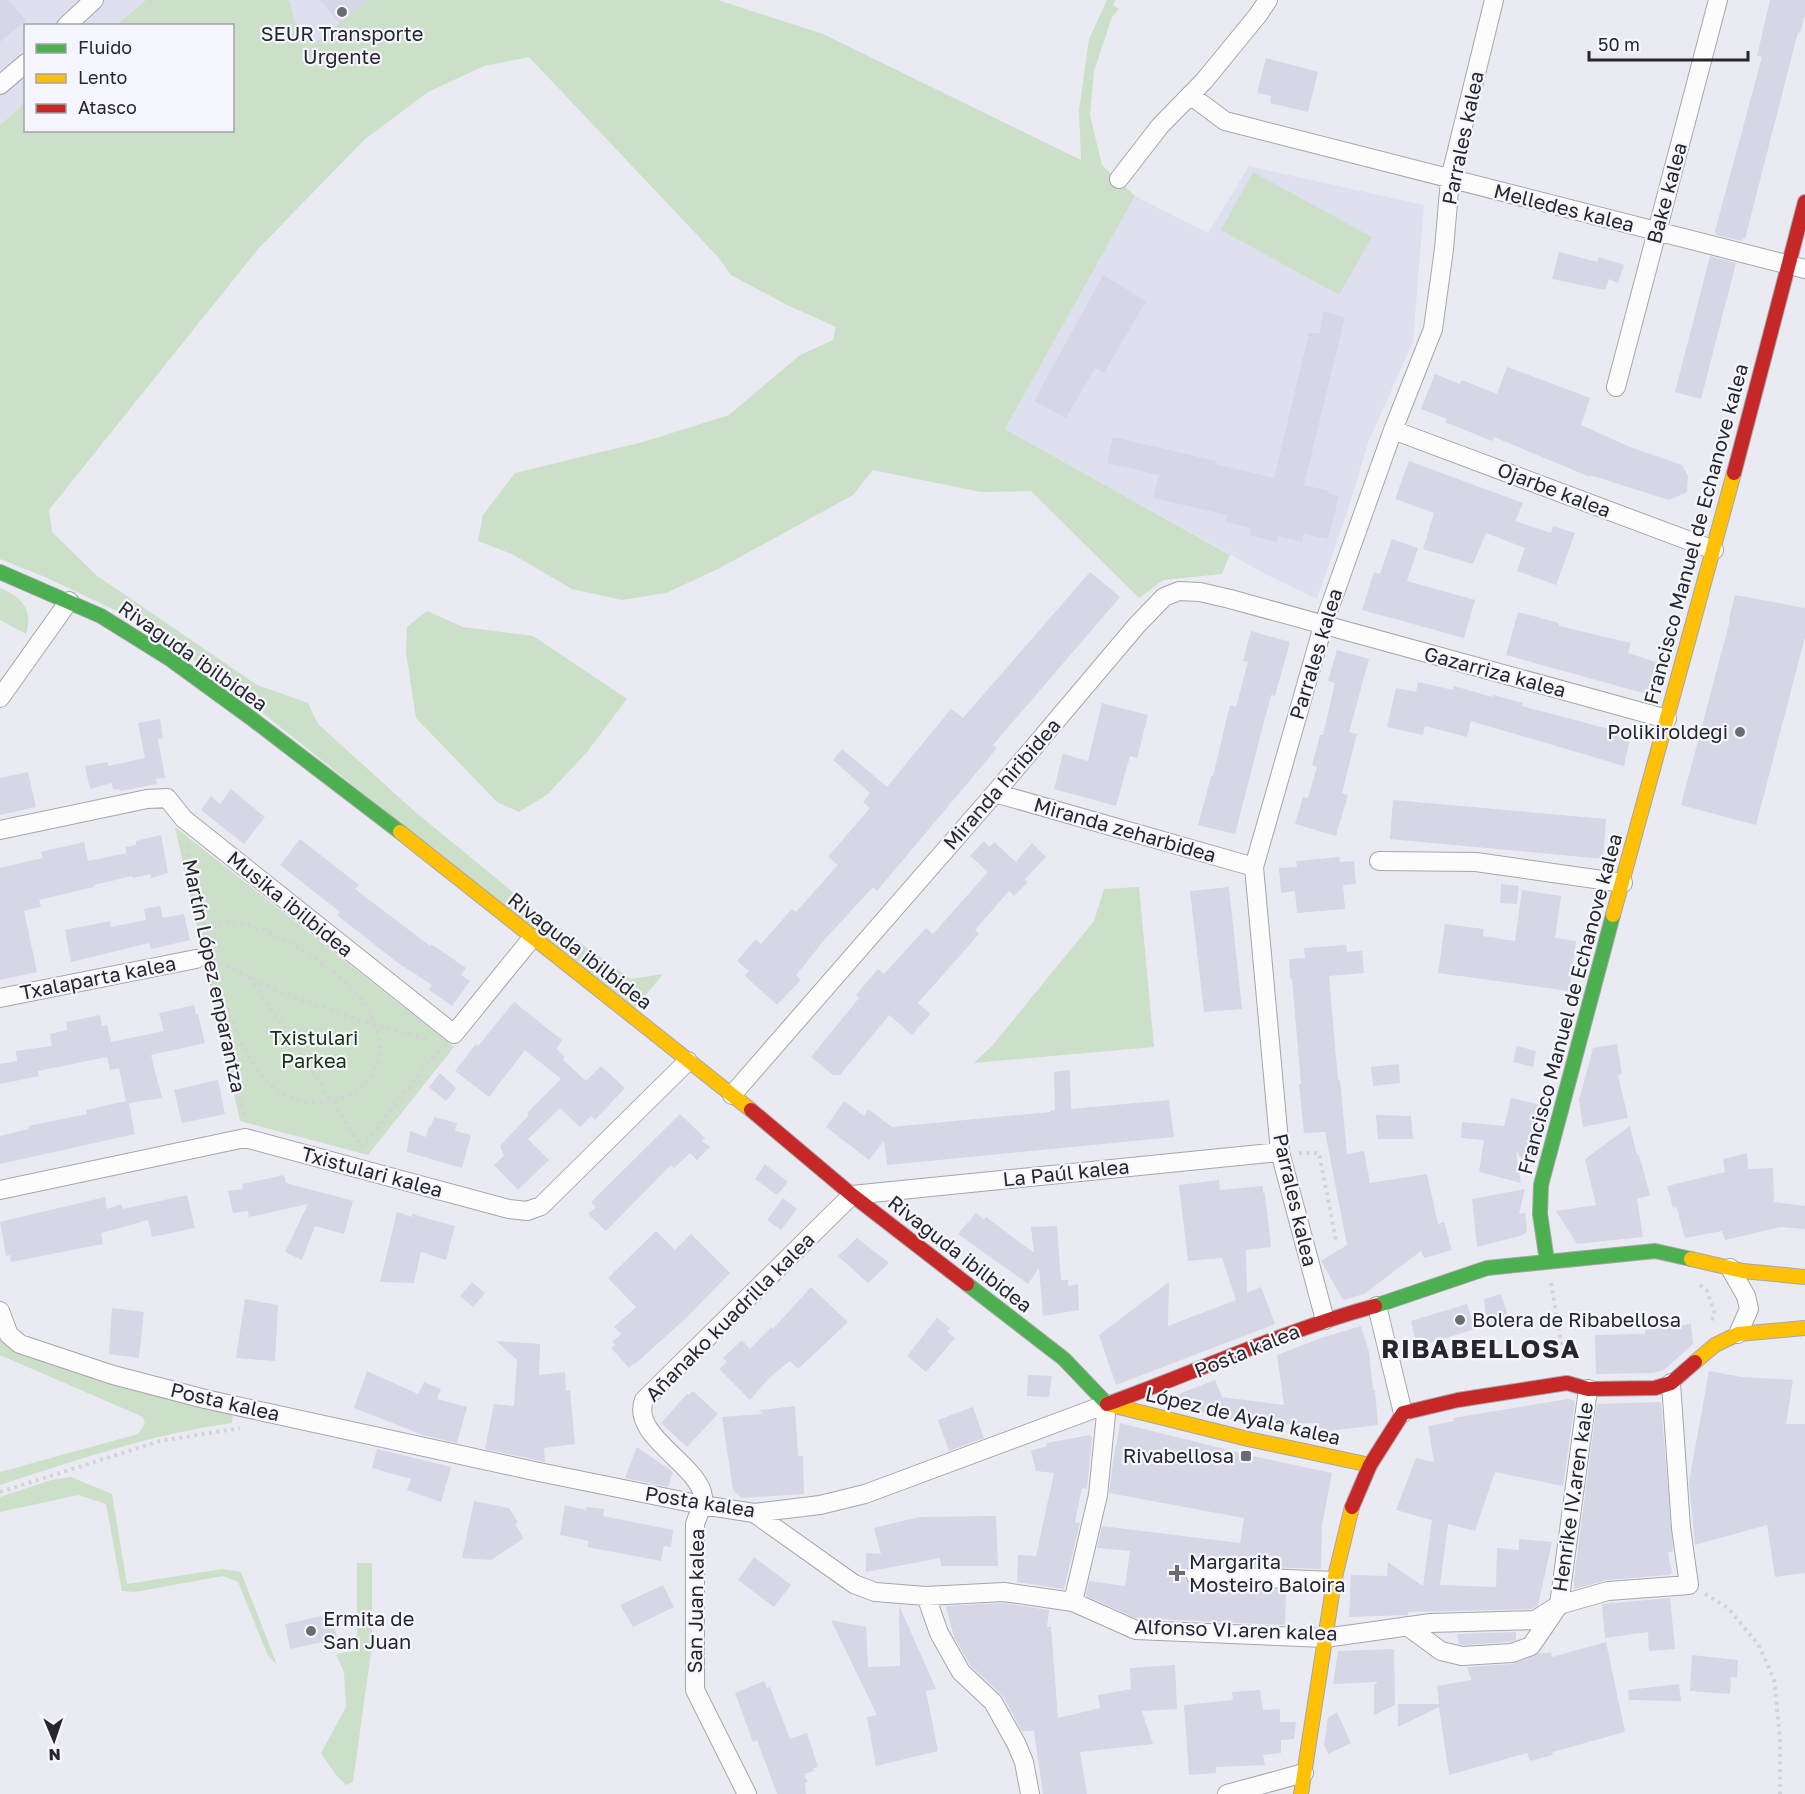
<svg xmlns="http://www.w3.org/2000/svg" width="1805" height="1794" font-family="'Golos Text',sans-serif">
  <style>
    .built { fill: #dfe0ef }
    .green { fill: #cbdfc9 }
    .building { fill: #d5d6e6 }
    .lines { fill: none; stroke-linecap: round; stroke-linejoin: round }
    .street-casing { stroke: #a5a6ab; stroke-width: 20 }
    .fast-casing { stroke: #a5a6ab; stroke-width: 16 }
    .slow-casing { stroke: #a5a6ab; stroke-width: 16 }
    .jam-casing { stroke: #a5a6ab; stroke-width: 16 }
    .path { stroke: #d3d3d6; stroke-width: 4; stroke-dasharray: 3 4.5; stroke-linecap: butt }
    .street { stroke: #fcfcfd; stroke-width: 18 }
    .fast { stroke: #4caf50; stroke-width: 14 }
    .slow { stroke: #ffc107; stroke-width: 14 }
    .jam { stroke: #c62828; stroke-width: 14 }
    .poi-dot { fill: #6b6b71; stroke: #f5f5fd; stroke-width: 2 }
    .labels { text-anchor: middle; stroke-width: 4.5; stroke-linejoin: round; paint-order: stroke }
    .poi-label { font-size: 20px; fill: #26262b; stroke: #f5f5fd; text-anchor: start }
    .street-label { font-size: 20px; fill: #26262b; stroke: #f5f5fd }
    .park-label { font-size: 20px; fill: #16350b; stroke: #f5f5fd }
    .district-label { font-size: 26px; font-weight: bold; letter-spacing: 1.5px; fill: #26262b; stroke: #f5f5fd }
  </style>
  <rect width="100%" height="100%" fill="#eaebf2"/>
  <path class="built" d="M0,0H146L116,25L26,26L25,103L0,125Z
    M288,0H368L314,44L294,21L291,4Z
    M1249,166L1424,205L1413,342L1368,443L1349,507L1317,599L1267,575L1005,429L1135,196L1208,233Z"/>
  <path class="green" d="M146,0H288L291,4L294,21L314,44L368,0H718L823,34L1081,160L1079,110L1089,39L1107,0H1116L1113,5L1119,9L1112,17L1094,71L1090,115L1102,165L1135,196L1005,429L1230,555L1222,574L1163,580L1139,598L1031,491L981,492L873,470L853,495L718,569L666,593L622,600L572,589L512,554L478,541L483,515L515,473L643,442L729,415L800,355L833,340L836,327L787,305L731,275L718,257L529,57L484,66L428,92L364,140L258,249L49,510L52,532L96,575L257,685L308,703L318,724L413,810L537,912L631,979L663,974L635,1008L450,863L208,669L121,613L45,577L0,559V125L25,103L26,130H232V26L116,25Z
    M1253,172L1372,237L1339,295L1221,230Z
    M0,588C21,596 34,610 26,634L0,620Z
    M427,611L463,627L533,636L627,699L587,752L548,794L519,812L497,802L416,718L406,652L407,627Z
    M175,827L454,1047L368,1155L240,1121Z
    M1139,887L1154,1047L974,1063L992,1046L1094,921L1104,889Z
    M0,1340L18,1351L233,1412L232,1423C152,1434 77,1460 0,1485V1472L138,1434L145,1424L143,1417L0,1355Z
    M71,1477L112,1494L127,1584L222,1569L241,1572L277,1665L268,1656L238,1582L223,1576L135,1592L122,1591L106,1504L78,1495L0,1512V1497L51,1480Z
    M357,1563H372V1645L353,1782L346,1785L336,1775L321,1753L346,1707L344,1672L336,1654L353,1651L357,1634Z"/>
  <path class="building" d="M0,0H9L26,20L0,42Z
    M320,0H368L340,24Z
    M1770,0H1805V15L1800,33L1798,32L1745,239L1743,238L1742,241L1716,235L1715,231L1762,57L1757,56Z
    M1266,58L1318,72L1308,112L1270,103L1271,96L1257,93Z
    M1559,252L1597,262L1599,257L1624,265L1618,283L1609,279L1605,290L1552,279Z
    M1710,256L1736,263L1701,399L1675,392Z
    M1103,275L1146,301L1104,373L1095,368L1066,418L1034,401Z
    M1323,311L1345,317L1304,485L1329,491L1328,493L1339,496L1328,539L1304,534L1302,542L1278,536L1277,542L1249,535L1251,528L1225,522L1227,515L1153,498L1159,475L1107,463L1113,437L1216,461L1215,464L1274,478L1309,333H1320Z
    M1507,367L1590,398L1581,425L1630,447L1682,465L1688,476L1687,492L1669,500L1590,475V477L1494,437L1492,441L1445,422L1447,419L1421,409L1435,374L1460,384L1462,380L1497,394Z
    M1409,461L1523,503L1515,521L1551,533L1553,526L1575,533L1556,585L1517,571L1525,548L1486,533L1473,564L1423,549L1434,513L1395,499Z
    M1392,539L1418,548L1407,581L1475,600L1464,638L1362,610L1374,572L1380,574Z
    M1090,572L1120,597L993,745L997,748L877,891L873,887L826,938L796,975L801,980L777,1005L745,976L749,971L737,961L756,939L761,944L792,909L796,912L838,865L828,857L870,808L863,802L870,793L833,760L842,749L887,787L951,709L963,718Z
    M1735,595L1805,608V637L1756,825L1681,805L1730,620L1729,619Z
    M1518,612L1559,623V626L1631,643L1628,653L1656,662L1647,694L1506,655Z
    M1251,631L1290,642L1275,696L1271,695L1235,834L1198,825L1211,776H1213L1230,705L1236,707L1248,662L1243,661Z
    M1337,650L1369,659L1349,732L1357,734L1342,793L1348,795L1336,836L1295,824L1303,797L1308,798L1317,767L1312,765L1320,735H1323L1335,683L1328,681Z
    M1418,682L1453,690L1454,686L1492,697L1493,695L1523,703L1522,706L1631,735L1624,766L1471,721L1467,737L1425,726L1423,735L1387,727L1396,688L1416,692Z
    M1102,703L1148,715L1137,758L1130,756L1116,806L1054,789L1063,754L1088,761Z
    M160,719L163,738L158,739L165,778L156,779L157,784L120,791L119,789L113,790L112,783L90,789L85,766L108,762V766L145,758L138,723Z
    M28,772L36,807L0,815V778Z
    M231,789L265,817L244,844L201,810L211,796L220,804Z
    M1393,800L1606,819L1603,859L1390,839Z
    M161,835L168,873L151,878L150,874L133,878L132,876L94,885V887L39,900L41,907L24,911L37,972L0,980V868L43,858L41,852L84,842L88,861L127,853L125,847L136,845V841Z
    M300,839L359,885L355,889L430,946L431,944L466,968L461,975L470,981L452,1006L429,990L432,985L398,963L337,915L340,912L280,865Z
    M984,841L990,847L994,842L1016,862L1032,843L1046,857L1025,879L1028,882L1014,896L1009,891L975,930L979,934L918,1003L930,1014L912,1035L889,1015L840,1075H833L811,1057L859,998L856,995L878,969L884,974L926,928L933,934L988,872L970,856Z
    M1339,857L1340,862L1354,861L1356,884L1343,885L1345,909L1297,913L1295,891L1281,893L1279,868L1297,867L1296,861Z
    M1501,884L1519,886L1517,904L1500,903Z
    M1229,887L1242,1009L1204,1012L1190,891Z
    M1522,890L1561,896L1555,938L1576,941L1569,991L1438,973L1445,924L1484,929L1483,936L1515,941Z
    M160,906L163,918L184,914L190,940L151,949L149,943L71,962L65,930L110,921L111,927L146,920L144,909Z
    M1346,945L1347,952L1362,951L1364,973L1329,976L1338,1080H1340L1347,1154L1364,1151L1370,1183L1427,1174L1438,1224L1444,1222L1452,1250L1424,1258L1421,1251L1364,1294L1343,1300L1321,1261L1347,1245L1325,1132L1304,1133L1299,1084H1301L1292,979H1290L1289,959L1305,958L1304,948Z
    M514,1002L562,1040L556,1049L565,1057L563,1060L586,1081L601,1066L625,1088L595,1120L591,1116L580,1127L560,1108L528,1139L549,1160L518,1190L494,1165L504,1156L500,1146L529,1115L527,1113L561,1079L525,1050L489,1097L455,1071L476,1044L478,1046Z
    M194,1005L196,1014H198L205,1043L151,1055L162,1098L129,1103L135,1134L0,1164V1136L29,1129L28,1126L87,1114L86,1110L126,1101L119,1068L110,1070L107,1057L38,1071L39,1076L0,1084V1064L17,1061L16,1051L52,1046L50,1034L67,1030L66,1022L100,1015L102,1026L107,1025L111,1042L164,1031L159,1013Z
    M1617,1044L1622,1074L1618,1075L1628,1118L1583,1127L1579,1100L1593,1048Z
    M1517,1046L1536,1051L1533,1067L1513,1062Z
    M1399,1064L1400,1083L1373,1086L1371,1067Z
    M1070,1070L1071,1109L1169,1100L1174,1137L887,1165L884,1141L869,1160L826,1127L844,1101L864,1116L868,1109L892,1127L1050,1112V1111L1055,1110L1054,1072Z
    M440,1073L456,1088L446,1101L429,1087Z
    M218,1080L225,1114L182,1123L174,1090Z
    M1511,1098L1546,1106L1529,1171L1516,1151L1521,1183L1479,1172L1484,1140L1461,1138L1462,1122L1504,1126Z
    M680,1114L705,1138L702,1141L710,1147L697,1160L690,1153L674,1168L671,1165L606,1231L588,1214L596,1207L591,1202Z
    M1376,1115L1411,1116L1413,1139H1378Z
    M434,1117L457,1123L455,1131L471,1135L462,1168L407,1152L410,1131L426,1137L429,1126H431Z
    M1630,1126L1637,1155H1639L1650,1195L1637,1199L1643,1237L1577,1244L1556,1211L1596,1205L1585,1159Z
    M1747,1153L1748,1169L1773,1168L1774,1202L1805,1206V1229L1780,1227L1725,1240L1722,1231L1685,1238L1676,1206L1673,1208L1667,1186L1725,1172L1723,1159Z
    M765,1164L788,1182L777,1195L755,1179Z
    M284,1175L286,1183L353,1201L344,1234L315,1226L302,1260L285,1252L308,1204L249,1217L248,1211L233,1213L228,1191L243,1189L242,1184Z
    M1219,1180L1220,1190L1263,1186V1193H1265L1271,1247L1246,1250L1247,1293L1261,1287L1275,1324L1116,1385L1099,1335L1169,1282L1168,1326L1236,1300L1222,1258L1188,1261L1179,1185Z
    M1525,1189L1519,1214L1525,1213L1527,1231L1523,1235L1477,1247L1472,1199Z
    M187,1195L195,1228L152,1237L148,1220L101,1233L103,1244L11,1262L10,1255L6,1256L0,1222L105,1197L107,1209L121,1204L123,1209Z
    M783,1198L797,1209L781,1230L767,1220Z
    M397,1212L412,1217V1214L455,1226L446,1260L421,1252L414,1283L380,1282Z
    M976,1213L984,1220L986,1217L1034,1253L1031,1227L1057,1226L1061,1280H1068V1286L1078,1284L1079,1310L1043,1316L1039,1268L1028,1284L958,1234Z
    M656,1231L675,1250L691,1234L730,1273L686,1318L635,1364L634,1363L629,1368L611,1348L615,1345L612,1342L621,1334L614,1327L636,1307L608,1278Z
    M857,1238L889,1263L868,1283L838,1256Z
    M472,1282L485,1293L473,1307L460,1296Z
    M811,1287L848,1322L798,1369L790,1361L771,1376L750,1400L719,1369L727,1362L723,1358L742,1340L750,1349L771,1327L773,1329Z
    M1501,1294L1509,1319L1487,1326L1484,1299Z
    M245,1299L278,1305L275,1361L236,1358Z
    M1467,1304L1475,1329L1417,1347L1411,1321Z
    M112,1308L144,1312L139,1358L109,1354Z
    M937,1318L950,1328L947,1332L955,1338L926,1372L907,1356Z
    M1691,1324L1693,1344L1664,1370L1653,1373L1596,1374L1595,1335L1645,1334V1330Z
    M1361,1326L1369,1352L1373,1390H1375L1378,1425L1320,1432L1319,1423L1263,1425V1427L1174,1405L1171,1397L1215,1380L1222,1397L1284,1405L1277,1355L1321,1338Z
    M496,1341L540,1344L539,1375L565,1372L566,1391L570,1390L575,1444L544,1448L545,1462L485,1449L494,1404L514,1406L517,1360Z
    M367,1371L418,1394L424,1382L441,1389L437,1399L467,1407L457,1443L423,1435L354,1408Z
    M1709,1371L1742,1377L1793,1380L1786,1424H1805V1573L1775,1577L1767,1525L1695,1545L1689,1482Z
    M1028,1375L1052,1376L1049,1397L1027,1396Z
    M693,1391L718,1414L687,1447L661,1423L687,1394L689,1395Z
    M1568,1399L1575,1401L1563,1486L1495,1472L1475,1531L1448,1524L1440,1585L1496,1587L1497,1548L1519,1550V1539L1552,1542L1538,1605L1532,1609L1408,1612V1615L1349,1617L1351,1575L1387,1576L1388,1562L1423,1586L1432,1520L1396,1510L1416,1458L1434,1462L1428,1426L1454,1421L1453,1418Z
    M1661,1402L1673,1551L1668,1553L1672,1573L1668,1575L1607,1580L1574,1589V1579L1597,1404Z
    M795,1406L798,1456H803L804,1494L741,1498L733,1490L722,1417L763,1414L759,1410Z
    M973,1407L984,1438L949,1451L938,1420Z
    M1120,1423L1257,1457L1332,1473L1322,1525L1321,1569L1195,1564L1189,1565L1184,1574L1185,1581L1194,1586L1286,1590L1285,1625L1136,1618L1086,1596L1089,1581L1125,1586L1130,1551L1097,1548L1102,1526L1240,1543L1244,1518L1109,1493L1113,1462Z
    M1090,1435L1092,1438L1087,1489L1082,1488L1075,1522L1080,1523L1064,1589L1017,1582L1018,1555L1036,1556L1054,1473L1036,1471L1031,1451L1047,1446L1046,1443Z
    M637,1447L673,1472L668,1487L625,1478Z
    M377,1449L451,1467L441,1502L407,1490L411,1479L372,1468Z
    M474,1501L509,1508L518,1522L515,1524L524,1538L491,1560L462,1558Z
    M565,1505L586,1510V1507L604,1509L603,1516L673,1530L671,1547L664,1546L661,1561L587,1547L589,1541L560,1535Z
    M996,1516L998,1566H941L940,1558L866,1572V1553L881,1554L874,1528L919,1517Z
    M754,1557L791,1585L774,1607L738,1580Z
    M663,1585L674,1607L633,1627L620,1605Z
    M1670,1598L1675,1649L1649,1651L1648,1632L1605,1638L1602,1604Z
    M1003,1603L1049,1610L1047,1627H1051L1058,1718L1100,1708L1098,1695L1131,1689L1130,1668L1175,1665L1177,1709L1142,1711L1153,1744L1080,1752L1087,1794H1043L1034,1731H1022L1003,1696L970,1665L954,1637L946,1606Z
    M899,1605L936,1689L926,1691L938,1751L876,1766L867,1717L877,1715L831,1620L866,1627L868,1667L900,1666Z
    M332,1614L337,1639L290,1649L285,1624Z
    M1516,1632V1640L1510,1642L1463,1645L1459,1644L1457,1634Z
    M1606,1642L1625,1732L1552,1752L1553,1755L1530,1761L1527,1753L1449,1775L1439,1707L1398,1727V1704H1439L1437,1686L1471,1680L1467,1667L1513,1664L1538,1654L1551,1652L1552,1657Z
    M1394,1649L1395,1705L1374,1715V1685L1378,1682L1333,1684L1338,1651Z
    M1692,1655L1738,1660L1737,1678L1731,1677L1730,1694L1690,1691Z
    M764,1681L767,1688L770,1687L790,1739L807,1733L818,1767L813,1768L814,1771L804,1774L808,1782L805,1783L806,1794H777L757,1740L753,1742L735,1693Z
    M1679,1684L1681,1701L1629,1700L1628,1690Z
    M1260,1690L1263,1710L1280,1709V1722H1296L1294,1739L1281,1740V1753L1263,1755L1265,1765L1216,1767V1773L1189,1775L1184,1705L1233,1700L1232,1692Z
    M1337,1712L1351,1743L1328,1754L1324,1745L1328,1718Z"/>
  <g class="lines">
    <g class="street-casing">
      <path id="street" d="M66,26L94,0
        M0,85L26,63
        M1190,95L1225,121L1805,269
        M1119,179L1160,126L1204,81L1258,15L1268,0
        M1616,387L1718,0
        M1393,430L1714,550
        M0,698L69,601
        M995,793L1254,867
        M0,830L147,799L167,798L184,819L454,1034L532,938
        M1379,861L1476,862L1623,883
        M0,998L196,959
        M732,1095L995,793L1137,625L1164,597L1179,591L1200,592L1230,599L1667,719
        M0,1190L245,1138L509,1209L527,1211L541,1206L688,1061
        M1730,1268L1746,1296L1749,1309L1738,1334
        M1377,1306L1403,1413
        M0,1311L9,1335L20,1344L113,1375L205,1399L534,1471L702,1505L754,1513L820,1505L865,1494L1107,1404L1098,1495L1073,1602
        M1325,1320L1280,1152L1254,867L1323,626L1393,430L1433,329L1444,249L1450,179L1494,0
        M754,1513L854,1584L875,1592L926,1596L1004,1592L1073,1602L1136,1630L1325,1638L1431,1623L1535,1620L1559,1605L1608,1591L1689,1585L1681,1528L1671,1383
        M1195,1575L1334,1581
        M926,1596L939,1633L961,1672L993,1702L1016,1743L1024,1762L1030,1794
        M1407,1626L1441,1651L1462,1656L1512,1653L1531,1646L1559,1605L1588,1389
        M747,1794L695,1690V1524C698,1515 703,1506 703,1497C700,1465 630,1436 644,1400L852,1195L1280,1152
        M1227,1794L1304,1773"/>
    </g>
    <g class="fast-casing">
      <path id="fast" d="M0,572L101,616L170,659L251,718L400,832
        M1547,1261L1540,1214L1541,1185L1613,915
        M967,1284L1064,1359L1107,1404
        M1375,1306L1487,1268L1655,1251L1691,1259"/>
    </g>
    <g class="slow-casing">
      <path id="slow" d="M400,832L751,1110
        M1613,915L1734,473
        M1691,1259L1743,1271L1805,1277
        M1695,1362L1715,1345L1738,1334L1805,1328
        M1107,1404L1248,1439L1370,1465
        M1301,1794L1334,1581L1352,1507"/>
    </g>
    <g class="jam-casing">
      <path id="jam" d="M1734,473L1805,202
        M751,1110L852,1195L967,1284
        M1107,1404C1196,1372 1283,1331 1375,1306
        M1352,1507L1370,1465L1403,1413L1458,1400L1567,1383L1588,1389L1655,1388L1671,1383L1695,1362"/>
    </g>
    <path class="path" d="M187,846L207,945
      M203,924C216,923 230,922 244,924C265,928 296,946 314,958C330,969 347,980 359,996C370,1009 381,1033 380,1050C377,1099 313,1117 277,1090C242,1064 227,1006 213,966
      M213,959L280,992L355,1019L430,1040
      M213,973L245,1121
      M250,977L362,1147
      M362,1147L441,1047
      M1299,1153H1319L1336,1241
      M1551,1283L1564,1361
      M1700,1285L1707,1291L1715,1314L1712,1320
      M0,1492L160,1441L240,1428
      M1705,1594L1728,1608L1758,1644L1774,1679L1780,1738V1794"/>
    <use href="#street" class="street"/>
    <use href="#fast" class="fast"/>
    <use href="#slow" class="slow"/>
    <use href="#jam" class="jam"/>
  </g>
  <g class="poi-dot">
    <circle cx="342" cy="12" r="6"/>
    <circle cx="1740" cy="732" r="6"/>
    <circle cx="1460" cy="1320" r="6"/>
    <rect x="1240" y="1450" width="12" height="12" rx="3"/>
    <path d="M1174 1564h6v6h6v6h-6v6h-6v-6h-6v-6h6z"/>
    <circle cx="311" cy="1631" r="6"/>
  </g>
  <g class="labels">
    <g class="poi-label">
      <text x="342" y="41" text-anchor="middle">SEUR Transporte<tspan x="342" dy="23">Urgente</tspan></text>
      <text x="1728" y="739" text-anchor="end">Polikiroldegi</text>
      <text x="1472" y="1327">Bolera de Ribabellosa</text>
      <text x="1234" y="1463" text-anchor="end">Rivabellosa</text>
      <text x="1189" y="1569">Margarita<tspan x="1189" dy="23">Mosteiro Baloira</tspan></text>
      <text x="323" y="1626">Ermita de<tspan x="323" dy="23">San Juan</tspan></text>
    </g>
    <g class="street-label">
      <text transform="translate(1463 138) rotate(-78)" y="7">Parrales kalea</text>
      <text transform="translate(1667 193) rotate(-75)" y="7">Bake kalea</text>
      <text transform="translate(1564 208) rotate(14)" y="7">Melledes kalea</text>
      <text transform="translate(1554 490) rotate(21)" y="7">Ojarbe kalea</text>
      <text transform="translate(1696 534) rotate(-75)" y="7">Francisco Manuel de Echanove kalea</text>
      <text transform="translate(1316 654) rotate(-73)" y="7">Parrales kalea</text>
      <text transform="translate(193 656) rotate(35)" y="7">Rivaguda ibilbidea</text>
      <text transform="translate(1495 672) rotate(15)" y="7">Gazarriza kalea</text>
      <text transform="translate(1002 784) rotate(-49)" y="7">Miranda hiribidea</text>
      <text transform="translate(1125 830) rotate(16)" y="7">Miranda zeharbidea</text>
      <text transform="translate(290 904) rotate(39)" y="7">Musika ibilbidea</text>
      <text transform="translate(580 951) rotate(38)" y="7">Rivaguda ibilbidea</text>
      <text transform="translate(214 976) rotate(78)" y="7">Martín López enparantza</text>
      <text transform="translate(98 978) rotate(-11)" y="7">Txalaparta kalea</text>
      <text transform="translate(1570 1004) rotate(-75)" y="7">Francisco Manuel de Echanove kalea</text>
      <text transform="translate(372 1172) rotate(15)" y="7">Txistulari kalea</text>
      <text transform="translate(1066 1173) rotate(-6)" y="7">La Paúl kalea</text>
      <text transform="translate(1295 1200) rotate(77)" y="7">Parrales kalea</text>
      <text transform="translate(960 1254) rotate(38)" y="7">Rivaguda ibilbidea</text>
      <text transform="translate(730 1317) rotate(-45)" y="7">Añanako kuadrilla kalea</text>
      <text transform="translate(1247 1351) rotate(-22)" y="7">Posta kalea</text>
      <text transform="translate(225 1402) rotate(13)" y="7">Posta kalea</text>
      <text transform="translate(1243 1416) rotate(13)" y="7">López de Ayala kalea</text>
      <text transform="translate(1573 1497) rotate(-82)" y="7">Henrike IV.aren kale</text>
      <text transform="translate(700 1502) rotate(9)" y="7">Posta kalea</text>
      <text transform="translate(696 1601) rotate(-89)" y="7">San Juan kalea</text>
      <text transform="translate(1236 1630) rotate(2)" y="7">Alfonso VI.aren kalea</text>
    </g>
    <g class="park-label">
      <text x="314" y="1045">Txistulari<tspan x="314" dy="23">Parkea</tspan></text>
    </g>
    <g class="district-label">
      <text x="1481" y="1358">RIBABELLOSA</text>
    </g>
  </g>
  <rect x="24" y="24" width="210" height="108" fill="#f5f5fd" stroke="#a2a2a9" stroke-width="1.5"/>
  <rect x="36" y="44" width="30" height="9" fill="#4caf50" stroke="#a2a2a9" stroke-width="1.5"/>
  <text x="78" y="54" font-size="18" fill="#26262b">Fluido</text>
  <rect x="36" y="74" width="30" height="9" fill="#ffc107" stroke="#a2a2a9" stroke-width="1.5"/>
  <text x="78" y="84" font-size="18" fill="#26262b">Lento</text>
  <rect x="36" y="104" width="30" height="9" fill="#c62828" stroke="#a2a2a9" stroke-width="1.5"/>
  <text x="78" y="114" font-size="18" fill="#26262b">Atasco</text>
  <g transform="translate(54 1740) rotate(178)" stroke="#f5f5fd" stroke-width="4.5" paint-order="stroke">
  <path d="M0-4.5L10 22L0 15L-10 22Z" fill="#26262b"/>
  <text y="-9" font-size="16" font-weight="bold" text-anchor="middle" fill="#26262b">N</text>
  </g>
  <path d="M1589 51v9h159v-9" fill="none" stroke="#26262b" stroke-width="3"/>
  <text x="1598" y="51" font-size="18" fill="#26262b" stroke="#f5f5fd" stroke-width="4.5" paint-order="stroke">50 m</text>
</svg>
